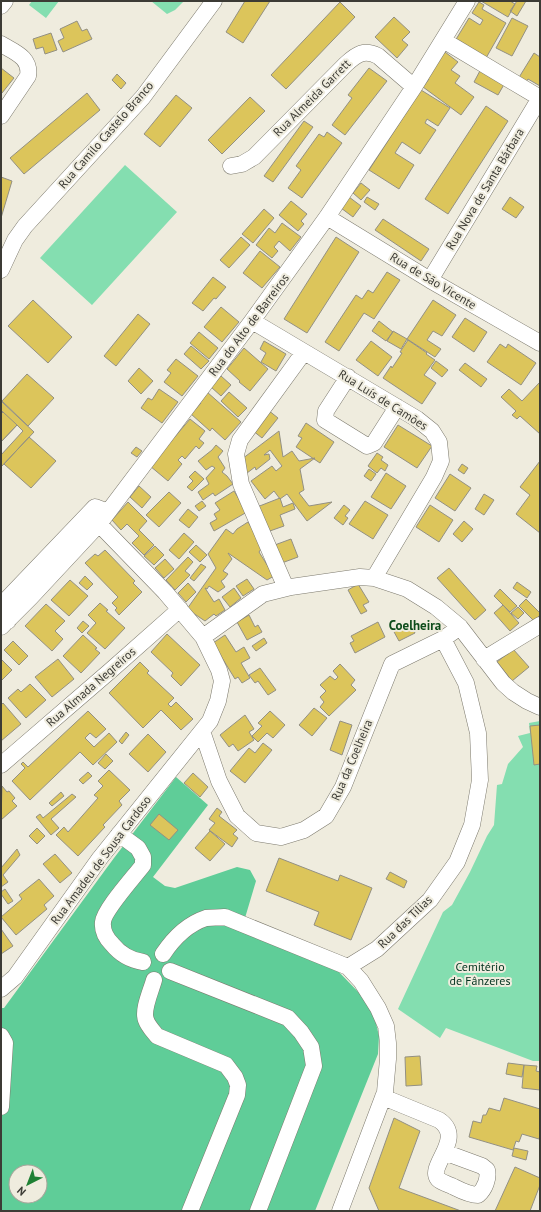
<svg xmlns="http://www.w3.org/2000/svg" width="541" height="1212" font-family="'PT Sans',sans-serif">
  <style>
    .green { fill: #84deb0 }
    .forest { fill: #5fcd98; fill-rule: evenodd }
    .building { fill: #dcc55b; stroke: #939083 }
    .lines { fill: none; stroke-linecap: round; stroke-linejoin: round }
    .minor-casing { stroke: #7d7a6e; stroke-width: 17 }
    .minor { stroke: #fff; stroke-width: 16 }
    .labels { text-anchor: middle; stroke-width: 4; stroke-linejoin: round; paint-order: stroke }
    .street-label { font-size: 12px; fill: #3c3b35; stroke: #efecde }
    .park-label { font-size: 12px; fill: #00321e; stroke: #efecde }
    .neighbourhood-label { font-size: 13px; font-weight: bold; fill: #0e4c1b; stroke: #efecde }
  </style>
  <rect width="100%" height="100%" fill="#efecde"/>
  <path class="green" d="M32,1H59L46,18L29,5Z
    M151,1H184L175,10L167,14Z
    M125,165L177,212L92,305L40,258Z
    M540,721V1061H533L446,1028L440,1038L398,1009L443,912L452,905L470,872L487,836L494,825L497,785L502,784L508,764L523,747L518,736L530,733L529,723Z"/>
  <path class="forest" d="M176,777L208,805L153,877L165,886L175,888L237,867L250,870L256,881L242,928L337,970L365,999L375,1019L379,1036L378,1054L315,1211H1V1008H4L114,858ZM16,1172H40V1196H16Z"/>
  <path class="building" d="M245,1H270L243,43L226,32Z
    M481,1H510L515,4L508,17Z
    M517,1H526L517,16L510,11Z
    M340,2L355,17L286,89L271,75Z
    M479,2L484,5L482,9L506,23L486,58L455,41L469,18L480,25L483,20L472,13Z
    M394,17L410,32L402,40L408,45L397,58L375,37Z
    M512,18L528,26L512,56L496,48Z
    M77,21L82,31L87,29L92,39L63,52L58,41L64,38L60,29Z
    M51,33L57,50L45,54L43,47L36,49L33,39Z
    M445,52L458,62L451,70L460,76L455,83L474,97L461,115L423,87L429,79L426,78Z
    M534,53L540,57V86L528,79L525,83L518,79Z
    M482,67L506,81L498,95L474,82Z
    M1,68L14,78L2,93H1Z
    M369,68L387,81L345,135L332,125L352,98L348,95Z
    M117,74L126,83L121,89L112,80Z
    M421,90L450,108L438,126L427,119L425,123L436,130L420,154L402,142L395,153L414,165L399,189L369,170Z
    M87,93L100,110L24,174L10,158Z
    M176,95L192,108L160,147L144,134Z
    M250,97L265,111L222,154L208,140Z
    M486,106L508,121L448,214L425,199Z
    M304,121L313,127L273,182L264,176Z
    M327,132L342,143L302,198L288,188L301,170L296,166L319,134L324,137Z
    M1,177L12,181L1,218Z
    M361,183L370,190L361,200L353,193Z
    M349,197L361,206L353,217L341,208Z
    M367,197L379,204L375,210L364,202Z
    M510,197L524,207L516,218L502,209Z
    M291,201L307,214L301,221L304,224L298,231L279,215Z
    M264,209L274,218L253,243L242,234Z
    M383,219L429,249L421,261L375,230Z
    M282,223L301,237L290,251L279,241L274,247L278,251L272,258L256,245L269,228L275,233Z
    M241,237L250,245L229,268L220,260Z
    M336,237L359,252L307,333L284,319Z
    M260,251L280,267L262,288L243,273Z
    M387,272L400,280L374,319L364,313L339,351L325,342L356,295L362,299L368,290L373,293Z
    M213,277L226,287L216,299L214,298L203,311L192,303Z
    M33,300L72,337L48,363L8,326Z
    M433,300L456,315L442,336L433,331L427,340L441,349L435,357L407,339Z
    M221,307L239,322L222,342L204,327Z
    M138,314L150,324L116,366L104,356Z
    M465,318L487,332L474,352L452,337Z
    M379,321L393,332L386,341L372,331Z
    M393,331L407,339L401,349L387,341Z
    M199,332L218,348L209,359L190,343Z
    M408,340L427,353L426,354L435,360L424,375L436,383L422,404L383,378L391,366L392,368L402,353L400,352Z
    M264,341L286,354L276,371L261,362L266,353L260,349Z
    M371,341L392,357L378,376L356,360Z
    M500,344L506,348L508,344L536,363L521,385L487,362Z
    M191,346L209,361L201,369L184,354Z
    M244,348L268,369L250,391L239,382L240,381L227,369Z
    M176,359L198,376L182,396L164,382L171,373L167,370Z
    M436,361L448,370L442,377L431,368Z
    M465,363L487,379L481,387L459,370Z
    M139,368L153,381L141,394L128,381Z
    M27,374L54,398L28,426L2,401Z
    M221,376L231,385L221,396L211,387Z
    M540,382V434L520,416L517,419L512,415L516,411L501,397L509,389L522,401Z
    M159,389L178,402L162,423L141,408L148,398L152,400Z
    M207,392L241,422L225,440L212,428L210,431L191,414L201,403L199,402Z
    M229,392L247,408L238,417L221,401Z
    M1,401L34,432L1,467V455L23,431L17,425L1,442V414L3,412L1,410Z
    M268,410L278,418L262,438L252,430Z
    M3,412L17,425L1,442V414Z
    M190,419L205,431L199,439L204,443L199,449L196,446L185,459L182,456L178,460L182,464L168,481L150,466Z
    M306,423L334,442L320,463L296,447L302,438L298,436Z
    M398,425L432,446L417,468L384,447Z
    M279,431L283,457L292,451L299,461L315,458L300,469L304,490L299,493L309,506L332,502L307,521L287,494L280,499L274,491L265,499L251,481L272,466L276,471L282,466L270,450L264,455L269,454L270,459L256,470L255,467L247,473L238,462Z
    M29,437L56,461L31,488L4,464Z
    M216,445L223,451L218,457L225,468L222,472L227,476L233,484L215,496L213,493L203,500L198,492L209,484L206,478L215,468L212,466L206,470L198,461L212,450Z
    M136,447L142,451L137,457L131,453Z
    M377,453L383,457L381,460L388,465L385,471L381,468L377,473L368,466Z
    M540,461V533L516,514L530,495L520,487Z
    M462,464L468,468L464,474L458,470Z
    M369,469L376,474L371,481L364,476Z
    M195,471L204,479L192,491L187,487L193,481L189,477Z
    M386,473L406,486L391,509L371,497Z
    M450,474L471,488L455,511L435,498Z
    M139,486L151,497L142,508L130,497Z
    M234,491L247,512L214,531L210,523L217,519L214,514L220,510L215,503Z
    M169,492L181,503L159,527L146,515Z
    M484,494L494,500L484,515L475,509Z
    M280,498L283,507L293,503L295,509L280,515L284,526L267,532L257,507Z
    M202,501L206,506L199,511L195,506Z
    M365,501L388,515L373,539L349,524Z
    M128,502L147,521L139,530L154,545L144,555L132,543L139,536L127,524L121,530L112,520Z
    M344,505L350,510L345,516L348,518L343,525L334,518Z
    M430,505L453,520L439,542L416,527Z
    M188,509L198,517L189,528L179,520Z
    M464,521L473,529L462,542L453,534Z
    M248,522L263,546L259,552L274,576L267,580L228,553L232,559L223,571L228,574L224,579L221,581L225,587L218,592L209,586L207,589L205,588L214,602L219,599L225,610L216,616L214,614L205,621L187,609L216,568L208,554L226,529L233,534L237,529Z
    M184,533L194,542L179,559L169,550Z
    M291,539L298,557L279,564L272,546Z
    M196,545L207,555L200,562L189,552Z
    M155,546L164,555L154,565L144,556Z
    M105,550L135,581L133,583L142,592L119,615L115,610L117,608L112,603L118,597L85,563L95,554L98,556Z
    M188,557L193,562L185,571L190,575L175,590L166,580Z
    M165,559L174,569L164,578L155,568Z
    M201,564L206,567L194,581L190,578Z
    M449,568L486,610L475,620L437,578Z
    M85,576L93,584L87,590L79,583Z
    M247,579L254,589L243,596L236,586Z
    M70,580L88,596L69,616L51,600Z
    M517,582L531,592L527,598L513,588Z
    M188,583L196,592L186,602L178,593Z
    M358,584L369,602L363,605L367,611L361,614L348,590Z
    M234,588L241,598L230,607L222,597Z
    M500,589L517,606L510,612L494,596Z
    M526,599L540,613V615L534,621L519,606Z
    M100,603L108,610L106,611L125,628L105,649L87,633L96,623L88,615Z
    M46,604L65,621L55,631L63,639L52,651L25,626Z
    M503,605L519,623L510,631L494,613Z
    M518,607L524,613L518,619L511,613Z
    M249,615L255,627L258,625L262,632L247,640L237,622Z
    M83,621L89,626L82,633L77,628Z
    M378,622L385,637L355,653L350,643L354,641L351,636Z
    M410,622L415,633L399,641L393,630Z
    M167,634L200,665L181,686L171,676L173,673L151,652Z
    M83,635L97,648L95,649L100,653L81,673L63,656Z
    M225,635L236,652L244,647L250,658L241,663L250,678L242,683L238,677L235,679L213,643Z
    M264,638L267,643L256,651L252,646Z
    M13,641L28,656L19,665L4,650Z
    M513,649L529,667L512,681L497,662Z
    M1,659L12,670L1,681Z
    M58,659L74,679L52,697L35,677Z
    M140,662L149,671L147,673L174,698L168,704L171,707L176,702L193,719L181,730L161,710L143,728L109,693Z
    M340,664L355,680L351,685L356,690L329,716L320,707L324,702L320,697L326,691L320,685L330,676L335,680L338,677L333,671Z
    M260,668L276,690L268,695L258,681L255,683L249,675Z
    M30,684L46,700L26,718L8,698L18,689L21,692Z
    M3,703L21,724L1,741V705Z
    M314,708L327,718L312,736L299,725Z
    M88,711L106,729L96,738L90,733L85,738L94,747L109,733L117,742L93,765L80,752L30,800L12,781L25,768L21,764L23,762L28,767Z
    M270,711L285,725L273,738L267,733L258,742L252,736L262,726L258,723Z
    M245,715L254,729L249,732L254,740L238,751L233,744L229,747L220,735Z
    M340,721L352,725L342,755L330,750Z
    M540,725V764L534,765L530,726Z
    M126,732L129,735L122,744L119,741Z
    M148,734L166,752L148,772L129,754Z
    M263,743L272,750L245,783L230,771L249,748L255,753Z
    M106,754L113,761L105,769L98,763Z
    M109,770L130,790L119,801L122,805L103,825L105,827L78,856L56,835L64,827L68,832L98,798L94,795L103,786L98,781Z
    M88,772L92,776L83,784L79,780Z
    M193,773L208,787L200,797L184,783Z
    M2,786L7,792L9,791L15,798L12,801L17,806L1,820Z
    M61,792L64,796L52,806L49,803Z
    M72,794L76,797L51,819L59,828L51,835L36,817L40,814L43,818Z
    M217,808L222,812L219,816L237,830L233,834L238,838L232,847L209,830L215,823L209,819Z
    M159,814L178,830L169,840L150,825Z
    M37,828L45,836L37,844L29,836Z
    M210,831L225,844L210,861L195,848Z
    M17,849L20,855L3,875L8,882L1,887V868Z
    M55,854L72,873L60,883L43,864Z
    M279,858L338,881L340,875L372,888L351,940L314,925L319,912L266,891Z
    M390,872L407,881L404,888L386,879Z
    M39,879L54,896L44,905L47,909L16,935L1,917L22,899L19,895Z
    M5,889L13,901L8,904L1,894V892Z
    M1,929L13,946L1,954Z
    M420,1056L422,1085L406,1086L405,1057Z
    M508,1063L524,1065L522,1077L506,1074Z
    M524,1065L537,1066L536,1071L540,1072V1090L522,1088Z
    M504,1098L540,1109V1134L539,1139L522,1134L519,1142L516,1141L513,1150L469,1137L473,1121L481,1123L483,1115H486L489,1108L500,1111Z
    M394,1118L420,1131L399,1188L461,1211H379L369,1188Z
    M514,1148L528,1151L526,1160L512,1156Z
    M515,1167L540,1178V1185L530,1211H495Z"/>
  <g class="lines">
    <g class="minor-casing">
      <path id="minor" d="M1,6L5,1
        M443,40L540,98
        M1,44C14,52 31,57 28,76L1,116
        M231,166L242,164L254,157L346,64C357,54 364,49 378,56L414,87
        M327,217L430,280L540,343
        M1,270L15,240L25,226L143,97L214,1
        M430,280L540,98
        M252,321L417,419L432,431L439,442L441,461L434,477L374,578
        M348,377L326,411L325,420L367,446L374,443L397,407
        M286,588L241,484L236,454L240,440L304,352
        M8,621L5,601L95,507L108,512
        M1,627L31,597L99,524L252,321L327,217L414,87L467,1
        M203,637L263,594L291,587L360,577L374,578L407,589L436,607L460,627L503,683L513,692L527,701L540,707
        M484,659L540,625
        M202,731L219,781L237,816L256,833L281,837L304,830L326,816L343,787L392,664L443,639L460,627
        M1,765L110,671L180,609
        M119,834L138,848L143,857V865C134,877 104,910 103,922C102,931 106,938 112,944C120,954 130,960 143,962
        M163,954C173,939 188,924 206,918C212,917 219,918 225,917L348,967L361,981L378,1008L386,1026L388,1043V1059L385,1092L340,1211
        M348,967L377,949L430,900L457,862L472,825L480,780L478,733L466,683L443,639
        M170,971L288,1018L301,1032L311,1047L314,1066L258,1211
        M154,980C151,991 142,1010 146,1020C148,1026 153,1031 157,1036L226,1065L235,1077L238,1085L237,1095L190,1211
        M1,989L15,977L100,858L210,721L218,701L222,681L219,670L203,637L165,592L99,524
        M1,1036L5,1043L1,1107
        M383,1097L439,1120C466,1138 427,1166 438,1179C441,1182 447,1184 452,1186C460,1190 469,1195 478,1195C485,1189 489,1178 487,1170L482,1166L444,1152"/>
    </g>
    <use href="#minor" class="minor"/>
  </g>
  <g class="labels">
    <g class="street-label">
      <text transform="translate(312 98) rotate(-45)" y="4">Rua Almeida Garrett</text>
      <text transform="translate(106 135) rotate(-49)" y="4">Rua Camilo Castelo Branco</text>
      <text transform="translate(485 189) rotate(-59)" y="4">Rua Nova de Santa Bárbara</text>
      <text transform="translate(433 281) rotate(31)" y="4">Rua de São Vicente</text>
      <text transform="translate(249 325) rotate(-53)" y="4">Rua do Alto de Barreiros</text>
      <text transform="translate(383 400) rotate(32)" y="4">Rua Luís de Camões</text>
      <text transform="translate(91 687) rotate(-41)" y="4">Rua Almada Negreiros</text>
      <text transform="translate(352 760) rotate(-67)" y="4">Rua da Coelheira</text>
      <text transform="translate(101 860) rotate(-53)" y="4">Rua Amadeu de Sousa Cardoso</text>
      <text transform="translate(405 922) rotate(-44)" y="4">Rua das Tílias</text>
    </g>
    <g class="park-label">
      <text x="480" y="971">Cemitério<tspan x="480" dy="14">de Fânzeres</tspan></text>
    </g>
    <g class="neighbourhood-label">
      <text x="415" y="630">Coelheira</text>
    </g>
  </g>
  <rect width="541" height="1212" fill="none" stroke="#3c3b35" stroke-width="4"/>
  <g transform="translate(28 1184) rotate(222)"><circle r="19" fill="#efecde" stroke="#a7a59a"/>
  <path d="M0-3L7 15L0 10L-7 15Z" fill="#1e8033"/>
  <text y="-6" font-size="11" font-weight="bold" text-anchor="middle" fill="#3c3b35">N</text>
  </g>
</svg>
